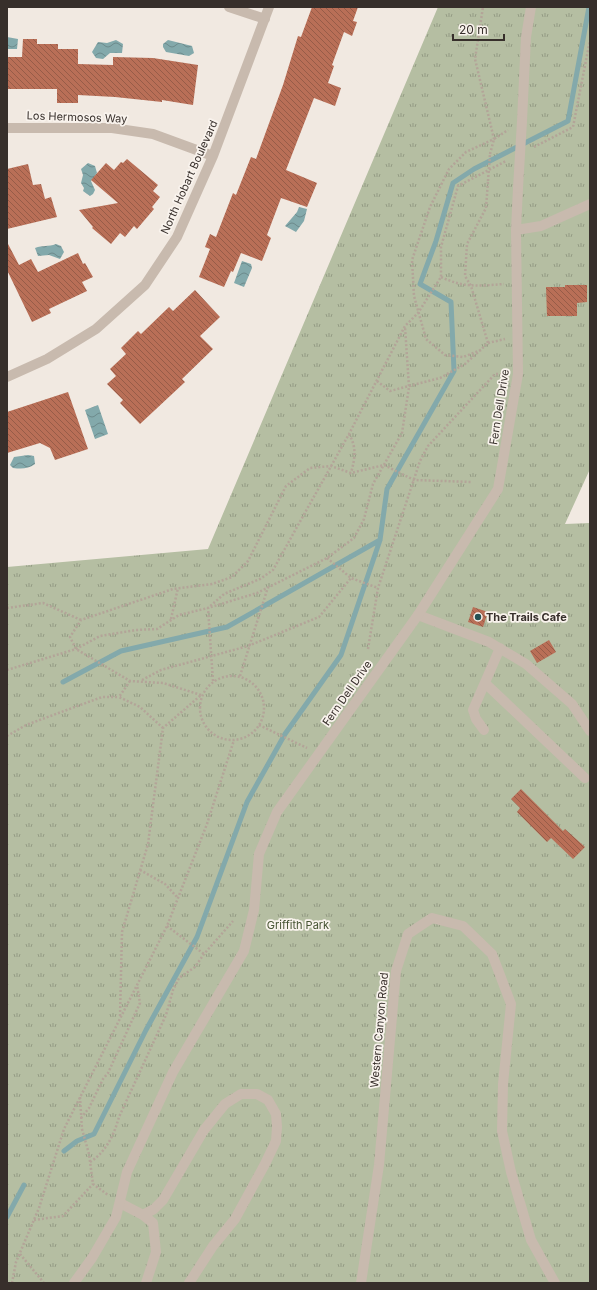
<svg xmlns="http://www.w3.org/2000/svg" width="597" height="1290" font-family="Inter,sans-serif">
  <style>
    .park { fill: url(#park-tufts) }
    .water { fill: url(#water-waves) }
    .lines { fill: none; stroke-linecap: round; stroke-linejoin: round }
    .stream { stroke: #83a9ab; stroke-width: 5 }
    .building { fill: url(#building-back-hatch) }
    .path { stroke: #b3a498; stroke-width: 2.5; stroke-dasharray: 2 2; stroke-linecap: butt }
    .lane { stroke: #c8baae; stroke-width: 10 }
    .street { stroke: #c8baae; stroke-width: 10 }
    .path-bridge { stroke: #b3a498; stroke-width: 2.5; stroke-dasharray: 2 2; stroke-linecap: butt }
    .street-bridge { stroke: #c8baae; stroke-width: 10 }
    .poi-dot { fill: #255154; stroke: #f9f3ed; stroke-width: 1.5 }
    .labels { text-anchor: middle; stroke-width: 3.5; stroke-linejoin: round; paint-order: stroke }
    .street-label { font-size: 11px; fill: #372f2b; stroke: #f9f3ed }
    .poi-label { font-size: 11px; font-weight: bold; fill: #372f2b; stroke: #f9f3ed; text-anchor: start }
    .park-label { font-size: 11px; fill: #465332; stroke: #f9f3ed }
  </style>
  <defs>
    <pattern id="park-tufts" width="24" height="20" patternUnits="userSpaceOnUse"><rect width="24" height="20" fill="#b5bea2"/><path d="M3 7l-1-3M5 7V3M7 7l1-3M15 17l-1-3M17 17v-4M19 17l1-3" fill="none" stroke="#949b84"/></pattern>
    <pattern id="water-waves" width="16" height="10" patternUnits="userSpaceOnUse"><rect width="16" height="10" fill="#83a9ab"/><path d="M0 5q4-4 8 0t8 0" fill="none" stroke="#6c8a8b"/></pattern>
    <pattern id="building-back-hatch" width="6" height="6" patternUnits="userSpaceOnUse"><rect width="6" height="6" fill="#b96f57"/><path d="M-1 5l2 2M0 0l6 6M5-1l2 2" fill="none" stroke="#975c48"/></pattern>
  </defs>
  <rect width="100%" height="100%" fill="#f1e9e1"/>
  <path class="park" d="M438,7H590V469L565,524L590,523V1283H7V567L208,549Z"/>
  <path class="water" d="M7,37L18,39L17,49H7Z
    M116,40L123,44L122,53H110L103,59L96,58L92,52L98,42L107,43Z
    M168,40L192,46L194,53L189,56L166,52L163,47V44Z
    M88,163L95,166L97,173L91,181L95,190L93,194L90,196L83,191L84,188L81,183L83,175L81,169Z
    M299,207L307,209L304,221L296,232L285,226L297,212Z
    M56,244L61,246L64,252L60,259L49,255L38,256L35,248C43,245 48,247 56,244Z
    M242,261L251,264L252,268L244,287L234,283Z
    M98,405L108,434L95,439L85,410Z
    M28,455L34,456L35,464C28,469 22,469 13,468L10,465L14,457Z"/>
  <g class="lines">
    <path class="stream" d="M63,682L121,651L227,627L380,540
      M64,1151L77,1141L94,1134L146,1030L197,937L247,802L285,734L341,655L380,540L387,489L454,371L451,302L420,284L436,241L453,183L474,169L568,121L589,7
      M7,1217L24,1185"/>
  </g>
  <path class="building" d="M312,7H358L353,21L357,22L352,36L344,32L332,65L334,66L328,83L341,88L335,106L314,98L286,170L317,183L307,207L281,198L267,235L271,238L262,261L241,253L233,272L231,271L224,287L199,277L210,249L205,247L210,234L216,237L233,193L236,195L251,157L256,159L283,85L298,36L301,37Z
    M23,39H37V44H58V49H78V64L113,65V57L153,58L198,65L193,105L162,100V102L115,97L78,95V103H57V89H7V57H22Z
    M127,159L158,185L153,191L160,197L152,207L154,209L137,229L134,226L125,237L120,233L111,244L92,228L93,227L79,210L118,203L91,180L106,163L114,170L121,162L123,163Z
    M28,164L33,185L41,184L45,199L51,197L57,217L7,229V169Z
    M7,242L19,265L31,259L38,272L78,253L83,264L85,263L93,277L82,282L87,291L49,309L51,313L32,322L7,270Z
    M565,285H587V302L577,303V316H547L546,287H565Z
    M195,290L220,317L200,336L213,349L182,379L185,382L140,424L120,403L123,400L107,384L116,376L110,369L126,354L121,348L138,331L141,334L169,307L173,311Z
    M68,392L88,449L55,460L50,448L40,443L7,453V412Z
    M473,607L488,612L483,627L468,622Z
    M549,640L556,652L537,663L530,651Z
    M521,789L563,831L565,829L585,847L573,859L551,838L547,842L517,812L520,808L511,799Z"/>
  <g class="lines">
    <path class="path" d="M534,147L573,127L590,40
      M490,154L494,139L508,130
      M441,277C464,288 479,286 504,284
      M488,343L505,339
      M481,350L463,357L445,355L426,339L414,296L412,260L430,207L449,169L466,152L494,139L475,59L483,7
      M377,381L390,391L440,378L465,364L488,343L471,286L465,276L467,244L486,208L488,181
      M349,434C357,448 355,458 351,473
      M327,558L351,578L378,588
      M7,608L43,603L81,620
      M171,619L178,588
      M368,649L378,588L420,461L428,446L495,374H505
      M7,670L76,649L100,636L136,630L157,629L179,615L208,608L224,594L260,579L273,570L349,434L405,326L418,313L441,277V247L458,186L506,161
      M200 708a32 32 0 1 1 64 0a32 32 0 1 1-64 0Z
      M240,676L268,587
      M142,680L161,670L248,646L319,617L351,578
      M130,681L119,697L140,707L163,728
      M213,681L208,608L257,593L327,558L354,538L364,519L373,484L402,433L409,387L405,327
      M201,695L163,683L130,681L76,649L70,637L81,620L173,589L212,584L232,577L248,561L286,486L310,468L331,466L351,473L384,465L414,480L472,482
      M259,725L307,748
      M7,736L26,725L102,697H119
      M140,870L165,884L178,898
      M167,926L204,954
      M120,1016L122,932L148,844L163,728L201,695
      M80,1097L82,1129L89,1154L93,1184L108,1195
      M81,1118L89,1108L103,1079L108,1073L140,1003L137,985
      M90,1162C106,1152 114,1135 119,1117L166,1015L173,990L179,978L195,967L204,954L233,921
      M34,1220L63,1216L93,1184
      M20,1254L44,1283
      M12,1283L16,1262L39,1208L64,1129L167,926L207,824L234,740"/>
    <path class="lane" d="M418,615L489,642L526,664L572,704L590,731
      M485,683L585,778
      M484,730L476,719L473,710L500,648
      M120,1203L143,1215L153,1223L156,1252L146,1283
      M143,1215L154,1209L163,1200L204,1130L225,1104L241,1094H257L268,1100L276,1114L277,1127L276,1141L265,1164L235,1219L213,1246L189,1283"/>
    <path class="street" d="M229,7L265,19
      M522,121L526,37L531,7
      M7,128H112L153,134L213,156
      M516,230L541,226L590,204
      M7,377L47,359L96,329L145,285L177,237L213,156L269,7
      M74,1283L92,1258L116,1217L127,1172L173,1072L244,951L254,910L259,854L277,812L418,615L498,489L518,374L516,230L518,188
      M361,1283L379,1165L396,971L408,934L432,918L463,926L492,954L511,1004L503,1084L502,1131L511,1172L531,1240L555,1283"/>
    <path class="path-bridge" d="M488,181L490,154"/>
    <path class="street-bridge" d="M518,188L522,121"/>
  </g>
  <circle class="poi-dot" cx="478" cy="617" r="4"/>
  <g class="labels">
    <g class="street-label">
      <text transform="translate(77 117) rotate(2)" y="4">Los Hermosos Way</text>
      <text transform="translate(189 177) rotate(-66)" y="4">North Hobart Boulevard</text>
      <text transform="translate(499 407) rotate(-81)" y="4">Fern Dell Drive</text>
      <text transform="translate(347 693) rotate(-55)" y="4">Fern Dell Drive</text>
      <text transform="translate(379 1030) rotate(-85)" y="4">Western Canyon Road</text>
    </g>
    <g class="poi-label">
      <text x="486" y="621">The Trails Cafe</text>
    </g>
    <g class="park-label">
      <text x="298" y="929">Griffith Park</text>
    </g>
  </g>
  <rect width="597" height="1290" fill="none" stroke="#372f2b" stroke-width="16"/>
  <path d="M453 34v6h51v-6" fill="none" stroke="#372f2b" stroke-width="2"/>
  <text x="459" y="34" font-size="12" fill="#372f2b" stroke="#f9f3ed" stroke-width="3" paint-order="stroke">20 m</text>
</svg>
